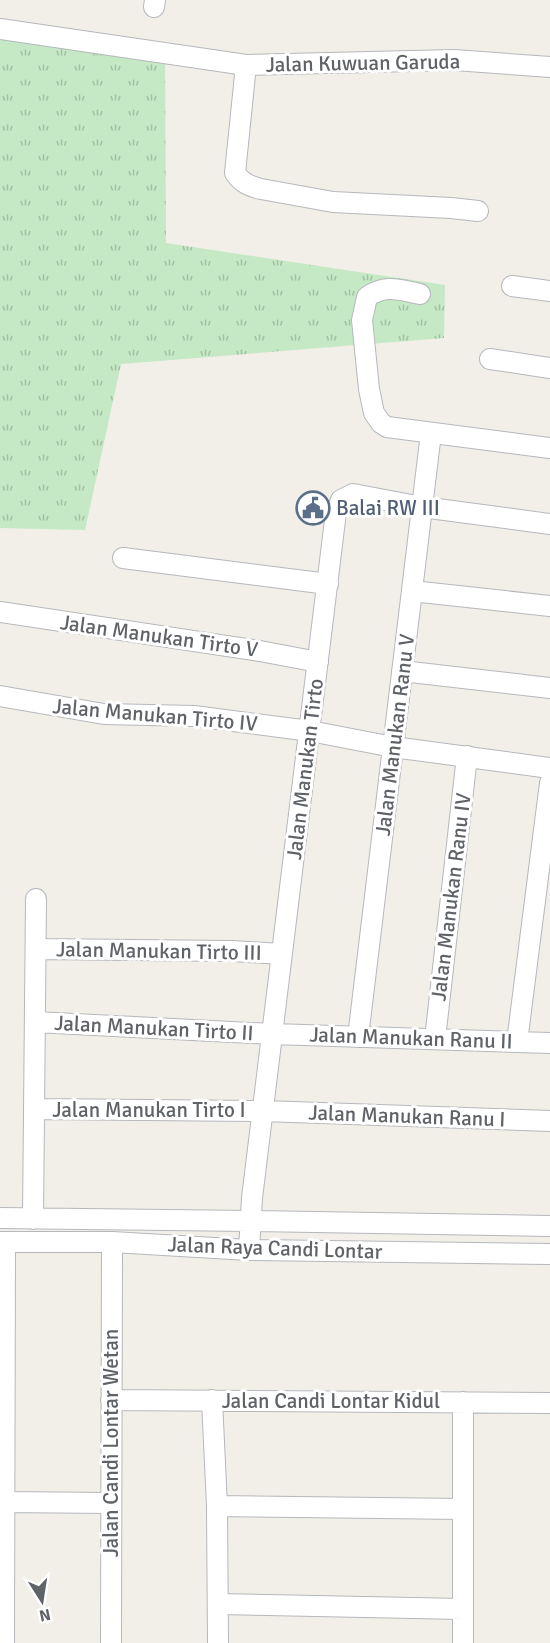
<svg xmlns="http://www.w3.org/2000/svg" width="550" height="1643" font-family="Signika,sans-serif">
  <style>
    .grass { fill: url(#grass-tufts) }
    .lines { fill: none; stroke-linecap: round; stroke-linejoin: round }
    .street-casing { stroke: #b5b8bc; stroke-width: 22 }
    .street { stroke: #fff; stroke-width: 20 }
    .labels { text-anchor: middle; stroke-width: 6; stroke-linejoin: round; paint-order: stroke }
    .street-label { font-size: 21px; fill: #5f6368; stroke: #fff }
    .service-label { font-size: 21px; fill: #4e5e75; stroke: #fff; text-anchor: start }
  </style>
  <defs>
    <pattern id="grass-tufts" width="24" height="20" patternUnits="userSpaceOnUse" patternTransform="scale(1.5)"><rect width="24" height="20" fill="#c5e8c5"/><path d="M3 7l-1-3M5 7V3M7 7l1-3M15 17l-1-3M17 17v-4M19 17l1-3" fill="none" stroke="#a3c0a4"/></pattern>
  </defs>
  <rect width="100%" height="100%" fill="#f1efe8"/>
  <path class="grass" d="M0,26L165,48L166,243L445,285L444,338L121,364L85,530L0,528Z"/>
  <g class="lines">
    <g class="street-casing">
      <path id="street" d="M154,7L155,0
        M0,29L246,65
        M478,211L451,208L333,202L261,189C249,186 242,183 235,173L246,65L454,60L550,67
        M512,286L550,291
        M420,294C399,290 386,284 367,297L362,320L369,389L374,413L381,423L387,427L550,448
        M490,359L550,368
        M123,558L328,584
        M412,591L550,606
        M0,612L260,651L318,662
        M402,671L550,688
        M0,696L104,714L194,716L310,731L393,747L550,768
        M36,949L232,951L282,954
        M35,1022L273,1034L550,1043
        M358,1037L431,433
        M435,1039L467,756
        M517,1042L550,783
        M35,1109L263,1111L550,1121
        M0,1218L250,1221L550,1226
        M33,1219L36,899
        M0,1242H112L249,1250L550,1254
        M249,1250L252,1198L336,512L341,500L353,494L422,507L550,524
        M111,1400L550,1403
        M212,1400L217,1506L218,1643
        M4,1502L111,1503
        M217,1506L463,1509
        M218,1604L463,1609
        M4,1643L5,1242
        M111,1643L112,1242
        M463,1643V1402"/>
    </g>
    <use href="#street" class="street"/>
  </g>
  <defs>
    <g id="civic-ring" transform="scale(1.725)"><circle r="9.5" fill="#fff" stroke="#5c6f8a" stroke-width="1.5"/><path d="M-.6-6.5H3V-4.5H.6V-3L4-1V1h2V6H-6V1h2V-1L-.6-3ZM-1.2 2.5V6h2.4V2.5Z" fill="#5c6f8a"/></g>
  </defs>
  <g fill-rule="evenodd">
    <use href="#civic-ring" x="313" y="508"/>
  </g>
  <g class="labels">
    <g class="street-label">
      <text transform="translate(363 63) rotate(-1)" y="7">Jalan Kuwuan Garuda</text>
      <text transform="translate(159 636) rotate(8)" y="7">Jalan Manukan Tirto V</text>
      <text transform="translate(155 715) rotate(5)" y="7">Jalan Manukan Tirto IV</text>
      <text transform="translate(395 735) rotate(-83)" y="7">Jalan Manukan Ranu V</text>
      <text transform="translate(305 769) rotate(-83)" y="7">Jalan Manukan Tirto</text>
      <text transform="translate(451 897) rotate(-83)" y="7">Jalan Manukan Ranu IV</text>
      <text transform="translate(159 951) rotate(1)" y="7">Jalan Manukan Tirto III</text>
      <text transform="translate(154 1028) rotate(3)" y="7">Jalan Manukan Tirto II</text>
      <text transform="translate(411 1038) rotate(2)" y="7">Jalan Manukan Ranu II</text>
      <text x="149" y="1117">Jalan Manukan Tirto I</text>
      <text transform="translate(407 1116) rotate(2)" y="7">Jalan Manukan Ranu I</text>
      <text transform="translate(275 1248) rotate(2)" y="7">Jalan Raya Candi Lontar</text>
      <text x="331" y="1408">Jalan Candi Lontar Kidul</text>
      <text transform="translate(111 1443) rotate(-90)" y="7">Jalan Candi Lontar Wetan</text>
    </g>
    <g class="service-label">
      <text x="336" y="515">Balai RW III</text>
    </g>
  </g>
  <g transform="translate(42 1601) rotate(168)" stroke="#ffffff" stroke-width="4.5" paint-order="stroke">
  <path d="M0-4.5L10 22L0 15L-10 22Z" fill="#5f6368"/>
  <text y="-9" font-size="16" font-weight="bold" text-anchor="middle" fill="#5f6368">N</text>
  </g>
</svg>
